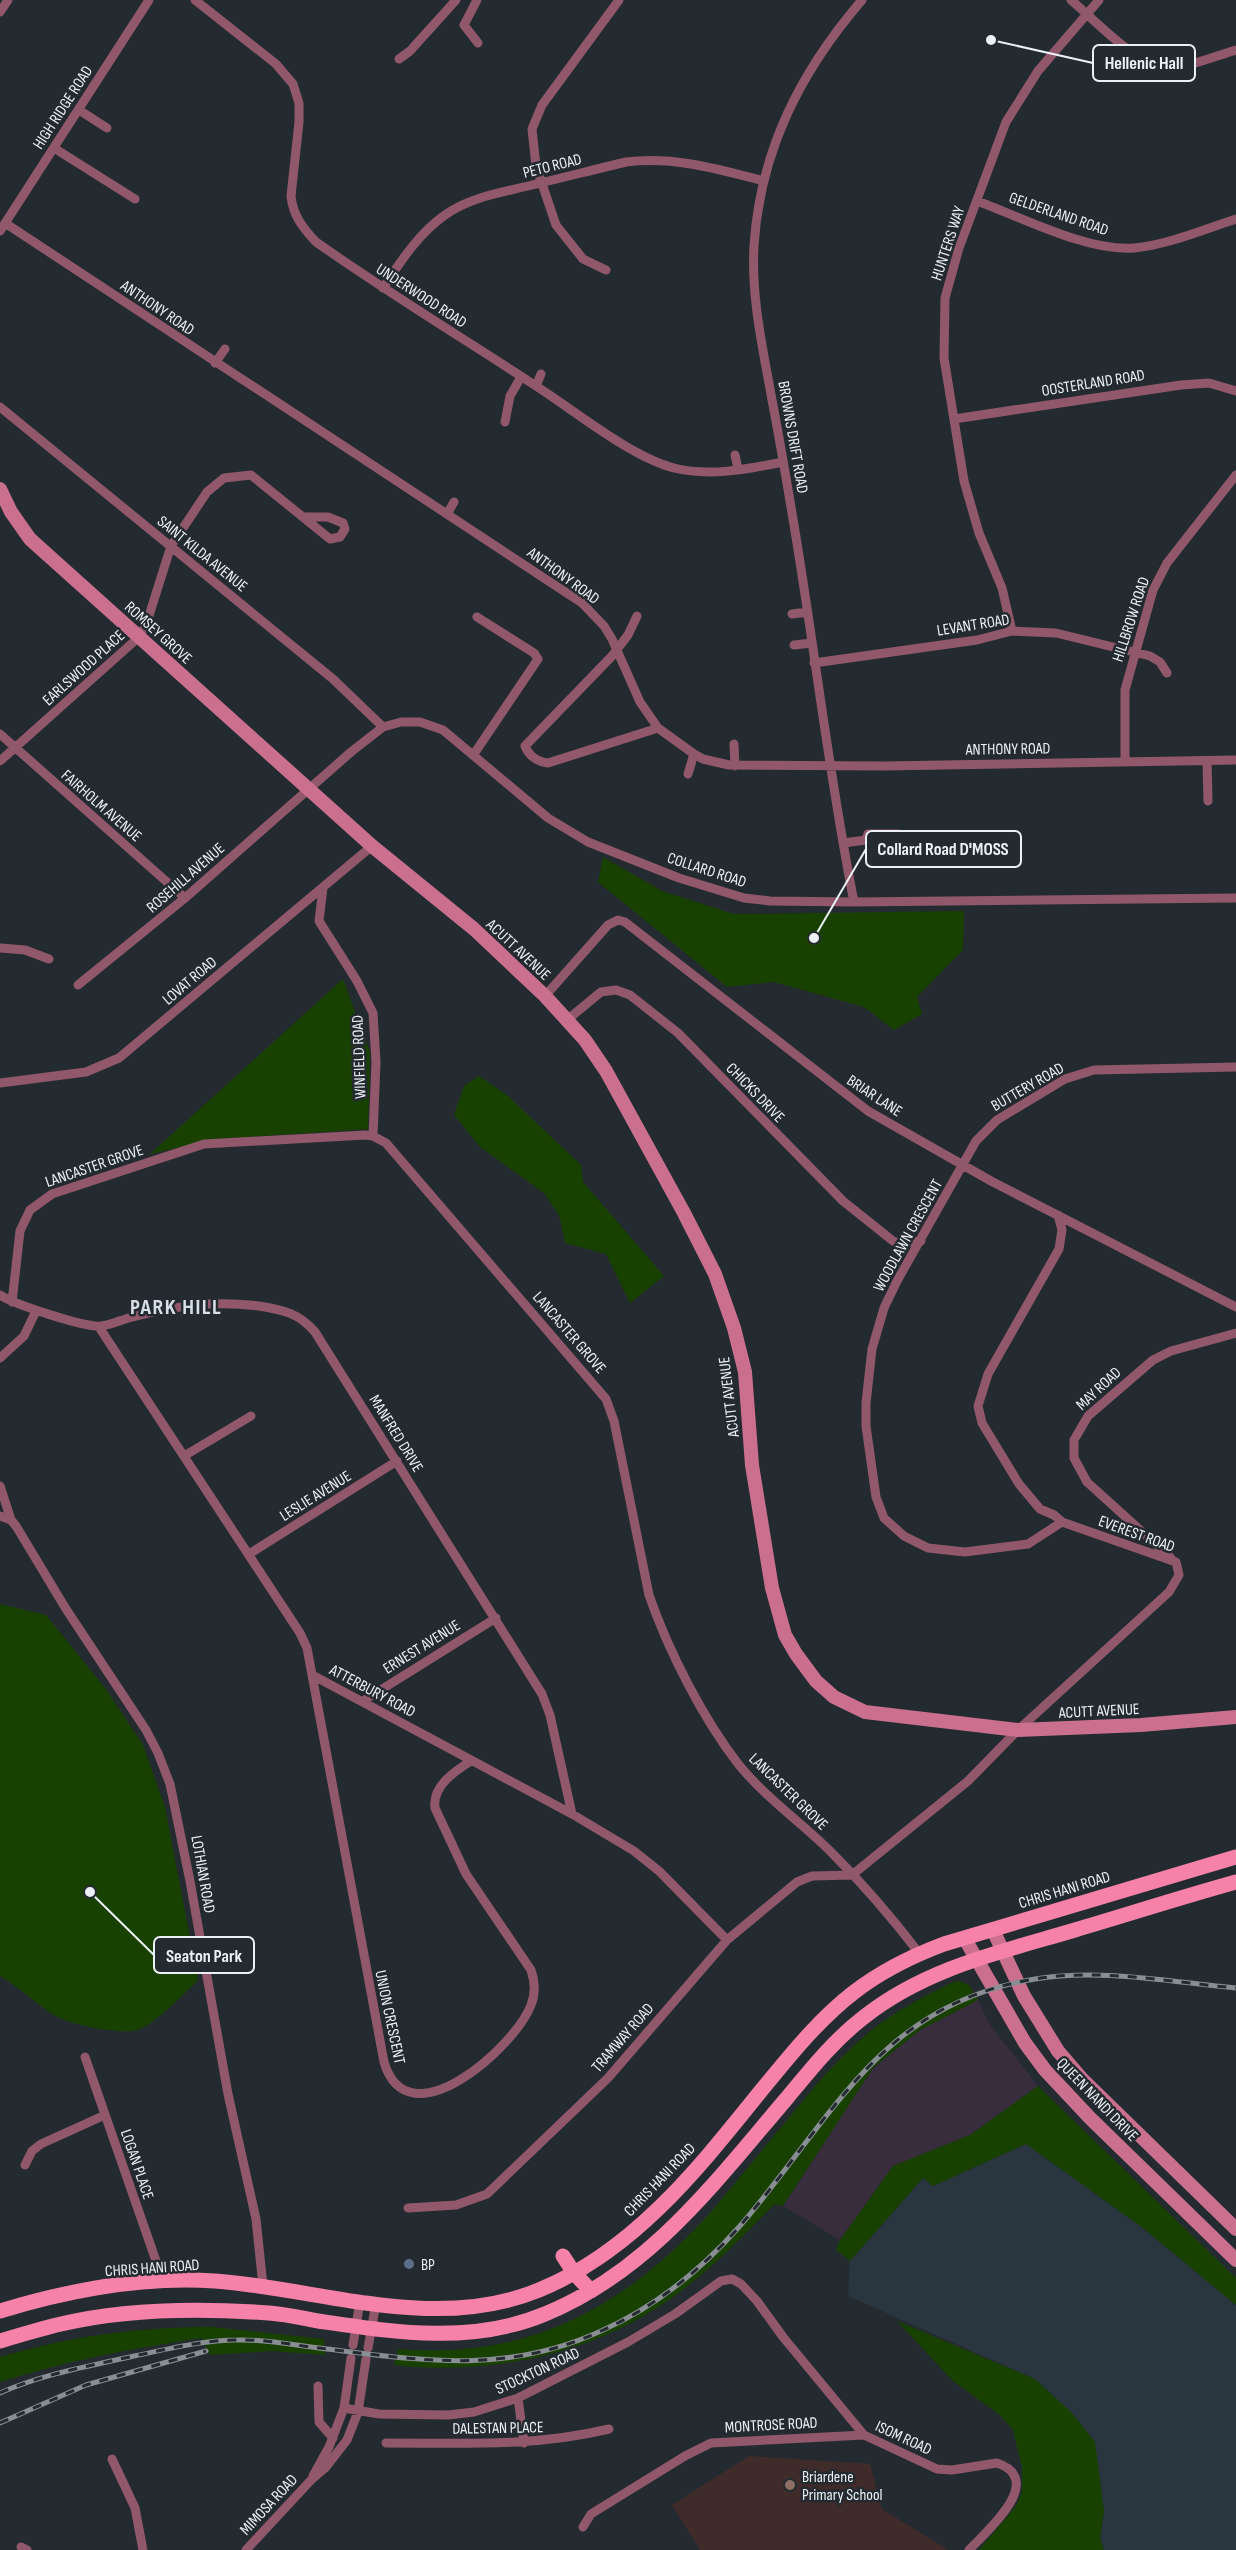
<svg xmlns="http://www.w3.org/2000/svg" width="1236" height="2550" font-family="'Sofia Sans Condensed',sans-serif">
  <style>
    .built { fill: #29353f }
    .industrial { fill: #372d3c }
    .education { fill: #3f2b29 }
    .green { fill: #184100 }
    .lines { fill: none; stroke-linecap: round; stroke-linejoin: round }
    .street { stroke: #90586a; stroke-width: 9 }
    .secondary { stroke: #ca708e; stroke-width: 14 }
    .primary { stroke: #f682a9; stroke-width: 15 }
    .rail-casing { stroke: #888e93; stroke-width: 5 }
    .rail { stroke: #242b30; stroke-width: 3; stroke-dasharray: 9; stroke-linecap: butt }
    .service-dot { fill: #5c6f8a; stroke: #242b30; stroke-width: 2 }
    .education-dot { fill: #8d6e63; stroke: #242b30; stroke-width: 2 }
    .labels { text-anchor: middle; stroke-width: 5; stroke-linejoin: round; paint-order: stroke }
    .street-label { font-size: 16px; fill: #ecf1f5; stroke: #242b30 }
    .poi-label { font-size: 16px; fill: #ecf1f5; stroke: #242b30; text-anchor: start }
    .district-label { font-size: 22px; font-weight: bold; letter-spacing: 1.5px; fill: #d7e0e8; stroke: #242b30 }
    .leader { fill: none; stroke: #ecf1f5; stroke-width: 2 }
    .callout-dot { fill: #ecf1f5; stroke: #242b30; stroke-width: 2 }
    .callout { fill: #242b30; stroke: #ecf1f5; stroke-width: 2 }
    .callout-label { font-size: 18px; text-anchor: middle; font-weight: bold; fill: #ecf1f5 }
  </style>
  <rect width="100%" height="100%" fill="#242b30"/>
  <path class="built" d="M1026,2144L1143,2228L1236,2305V2550H1104L1100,2538L1104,2511L1035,2379L848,2296L850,2261L923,2178L933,2186Z"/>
  <path class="industrial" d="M978,2000L988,2022L1038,2086L970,2135L893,2166L840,2240L783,2206L873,2068L920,2030Z"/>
  <path class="education" d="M749,2456L870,2464L882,2509L948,2550H700L672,2505Z"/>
  <path class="green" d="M603,857L662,891L734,914L964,911L963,950L917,997L922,1014L894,1030L864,1007L774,982L727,987L598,882Z
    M343,979L370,1052L368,1129L216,1139L150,1154Z
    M479,1076L508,1096L581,1165L583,1182L664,1276L630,1303L606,1254L565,1243L559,1215L544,1193L480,1147L454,1115L464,1086Z
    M0,1604L46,1615L105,1688L143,1745L165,1807L198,1980C185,1993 154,2025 137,2030C120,2035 67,2024 52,2014C34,2002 19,1987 0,1976Z
    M959,1981L969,1985L978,2000L920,2030L873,2068L783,2206L775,2204C745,2233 718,2263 685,2288C602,2353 497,2376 394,2365L398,2349C519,2359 610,2316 694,2230C722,2201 747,2168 773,2137C803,2101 831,2064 867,2034C893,2012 923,1997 953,1982Z
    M1038,2086L1236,2278V2305L1143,2228L1026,2144L933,2186L923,2178L850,2261L836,2250L840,2240L893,2166L970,2135Z
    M897,2321L1035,2379L1072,2413L1095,2442L1104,2511L1100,2538L1104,2550H979L1016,2506L1022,2492V2467L1013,2430L1000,2415L953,2381Z
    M212,2327L324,2339L325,2355L272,2351L210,2355L202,2338C133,2348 66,2361 0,2382V2357C70,2336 139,2327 212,2327Z"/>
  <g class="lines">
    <path class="street" d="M195,0L276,64L293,84L299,103V122L291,196C293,216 303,228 316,242C387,292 461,337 533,384C574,410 629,456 674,468C710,477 748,469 783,462
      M477,0L464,25L478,43
      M1071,0C1095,20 1137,67 1169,67C1191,67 1215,56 1236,50
      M0,12L8,0
      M399,59L410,51L456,0
      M79,110L107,128
      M54,148L135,199
      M977,201C1021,217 1088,252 1134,248C1167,245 1205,229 1236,219
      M5,223L582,603L604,626L612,639L640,702L658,728L694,754L703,759L729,765L884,766L1236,760
      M0,231L149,0
      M606,270L583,259L556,225L536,166L532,129L542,105L619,0
      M383,288C401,261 418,234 445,215C471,196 506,192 536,184C566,177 596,169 626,162C674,156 718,169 764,181
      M215,363L225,349
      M536,386L541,374
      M0,407L333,679L383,727
      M954,419L1181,385L1209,383L1236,391
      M505,422L510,396L521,377
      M735,455L738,469
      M447,514L454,502
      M792,614L807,612
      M637,616L628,635L612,656L525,746C529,756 538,762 548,763L658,728
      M1012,631L1002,588L979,533L964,481L944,358L945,298L959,248L1006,122L1038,71L1099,0
      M794,645L812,643
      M814,663L977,640L1012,631L1056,633L1150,656L1160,662L1167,673
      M0,734L185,898
      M734,744L735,766
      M474,754L538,659L534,653L477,617
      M0,761L139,637L147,622L171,546L207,492L224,478L251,475L330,539L340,537L345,529L343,523L328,517H305
      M1125,761V690L1153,590L1167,563L1236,475
      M1207,761L1208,801
      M688,774L694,754
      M843,843L866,840L868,834H899L918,848
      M323,888L319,921L357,981L373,1013L376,1062L373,1136
      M854,902C829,777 815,650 794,525C787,483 780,441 772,400C763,349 751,298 754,246C760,150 801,71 862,0
      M0,948L25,950L49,959
      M78,985L185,898L351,752L383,727L401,722H420L443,730L548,818L588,842L679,878L744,898L770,901L854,902L1236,898
      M545,996L608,925L618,920L625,922L868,1111L991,1181L1236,1307
      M567,1020L601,992L616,990L630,995L678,1033L843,1201L893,1241L901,1243L921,1241
      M0,1083L86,1072L119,1058L372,846
      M0,1295C13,1304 86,1328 101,1326C111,1325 121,1320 132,1317C178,1306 211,1300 259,1306C283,1310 299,1313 315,1332L542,1694L550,1715L572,1814
      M12,1302L20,1231L30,1210L52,1194L204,1144L365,1135L373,1136L386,1143L606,1399L614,1421L649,1595C668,1650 703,1719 739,1765C766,1798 802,1823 832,1853C863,1884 893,1919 919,1953
      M99,1327L300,1633L307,1648L384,2062C408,2143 515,2047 531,2005C536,1993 535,1982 531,1970L466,1874L435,1808C432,1786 455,1771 471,1761
      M0,1358L24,1336L36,1311
      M184,1456L251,1416
      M0,1486L11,1520
      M0,1516L11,1520L16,1526L66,1609L146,1730L158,1753L170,1784L190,1881L228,2094L256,2219L263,2286
      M1062,1522L1028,1544L965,1552L928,1548L904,1536L884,1518L876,1497L866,1426V1403L872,1349L884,1308L897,1281L976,1141L997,1120L1065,1079L1094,1070L1236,1067
      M249,1554L397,1461
      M1171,1558L1087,1482L1074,1458V1440L1088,1416L1153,1360L1171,1351L1236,1333
      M314,1676L572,1814L634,1851L659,1871L727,1940
      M363,1701L496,1618
      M852,1875L968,1781L1018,1730L1169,1592L1179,1575L1176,1562L1062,1522L1054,1515L1040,1509L1019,1484L982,1423L978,1406L988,1374L1059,1249L1062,1230L1058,1215
      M85,2057L163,2281
      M25,2165L32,2151L41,2144L105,2115
      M408,2208L456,2205L487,2194L608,2078L727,1940L797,1882L812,1876L852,1875
      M353,2345L360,2301
      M368,2348L376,2303
      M318,2386L319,2422L333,2438
      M518,2398L524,2443
      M344,2408L379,2414L448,2415L474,2412L518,2398L628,2342L675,2314L721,2281L732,2279L741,2284L757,2301L783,2337L864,2435L937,2469L952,2470L997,2463C1047,2480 986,2532 969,2550
      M386,2443C462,2443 534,2447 609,2429
      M112,2459L135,2508L143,2550
      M313,2476L329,2447L344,2408L351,2358
      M583,2527L591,2514L685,2456L711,2443L864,2435
      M21,2547L27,2550
      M246,2550L312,2479L326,2467L347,2440L358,2412L366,2359"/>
    <path class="secondary" d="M0,489L11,512L30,539L372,846L474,929L545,996L585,1040L606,1071L684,1213L715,1274L734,1328L745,1372L752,1465L772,1588L785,1635L796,1654L816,1681L834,1697L865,1712L1018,1730L1141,1725L1236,1717
      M993,1930L1024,1996L1058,2051L1082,2079L1236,2229
      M965,1939L1025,2043L1045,2070L1090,2118L1236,2260"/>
    <path class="primary" d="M563,2256L574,2273L591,2291
      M0,2311C69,2290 143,2276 215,2281C322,2289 434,2333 539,2290C633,2252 698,2169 760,2092C789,2057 817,2021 853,1993C881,1971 912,1956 944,1944L1236,1857
      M0,2341C20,2335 40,2329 61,2324C128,2308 201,2308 269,2313C285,2314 302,2318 318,2321C393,2332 471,2345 545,2314C650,2271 716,2181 787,2098C811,2069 834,2040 864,2017C926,1968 1001,1952 1075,1930C1129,1914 1182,1897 1236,1882"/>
    <g class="rail-casing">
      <path id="rail" d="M0,2393C43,2374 89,2366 134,2356C168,2349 203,2340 237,2340C267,2339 298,2346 327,2349C426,2361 507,2374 601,2331C655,2307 700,2271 739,2227C832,2120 879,2004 1035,1979C1100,1968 1170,1982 1236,1988
        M0,2423L86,2385L206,2351"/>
    </g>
    <use href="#rail" class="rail"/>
  </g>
  <circle class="service-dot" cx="409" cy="2264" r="6"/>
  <circle class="education-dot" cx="790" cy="2485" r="6"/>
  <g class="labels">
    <g class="street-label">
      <text transform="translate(62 107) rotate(-57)" y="6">HIGH RIDGE ROAD</text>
      <text transform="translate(552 165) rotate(-14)" y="6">PETO ROAD</text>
      <text transform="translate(1059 213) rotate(19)" y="6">GELDERLAND ROAD</text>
      <text transform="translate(947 243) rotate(-72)" y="6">HUNTERS WAY</text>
      <text transform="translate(422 295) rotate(33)" y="6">UNDERWOOD ROAD</text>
      <text transform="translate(158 307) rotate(34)" y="6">ANTHONY ROAD</text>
      <text transform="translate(1093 382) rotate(-9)" y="6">OOSTERLAND ROAD</text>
      <text transform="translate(794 437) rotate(80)" y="6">BROWNS DRIFT ROAD</text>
      <text transform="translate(203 553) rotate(39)" y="6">SAINT KILDA AVENUE</text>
      <text transform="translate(564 575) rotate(36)" y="6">ANTHONY ROAD</text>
      <text transform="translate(1130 619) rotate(-72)" y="6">HILLBROW ROAD</text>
      <text transform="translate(973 624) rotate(-9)" y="6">LEVANT ROAD</text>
      <text transform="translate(159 632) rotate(42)" y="6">ROMSEY GROVE</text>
      <text transform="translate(83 667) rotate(-42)" y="6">EARLSWOOD PLACE</text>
      <text transform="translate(1008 748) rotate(-1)" y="6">ANTHONY ROAD</text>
      <text transform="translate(102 805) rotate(41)" y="6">FAIRHOLM AVENUE</text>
      <text transform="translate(707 869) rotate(18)" y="6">COLLARD ROAD</text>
      <text transform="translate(185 877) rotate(-41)" y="6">ROSEHILL AVENUE</text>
      <text transform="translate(519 949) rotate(43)" y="6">ACUTT AVENUE</text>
      <text transform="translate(189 980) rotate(-40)" y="6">LOVAT ROAD</text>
      <text transform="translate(358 1057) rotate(-92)" y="6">WINFIELD ROAD</text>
      <text transform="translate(1027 1086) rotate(-30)" y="6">BUTTERY ROAD</text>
      <text transform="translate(756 1092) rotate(46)" y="6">CHICKS DRIVE</text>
      <text transform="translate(875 1095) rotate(33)" y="6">BRIAR LANE</text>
      <text transform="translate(94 1165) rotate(-19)" y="6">LANCASTER GROVE</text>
      <text transform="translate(907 1235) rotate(-61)" y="6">WOODLAWN CRESCENT</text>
      <text transform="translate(570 1332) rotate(49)" y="6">LANCASTER GROVE</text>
      <text transform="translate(1098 1388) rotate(-43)" y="6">MAY ROAD</text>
      <text transform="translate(728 1397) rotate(-97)" y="6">ACUTT AVENUE</text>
      <text transform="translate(397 1433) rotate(58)" y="6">MANFRED DRIVE</text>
      <text transform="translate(315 1495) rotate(-32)" y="6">LESLIE AVENUE</text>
      <text transform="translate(1137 1533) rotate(20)" y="6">EVEREST ROAD</text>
      <text transform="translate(421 1646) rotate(-32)" y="6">ERNEST AVENUE</text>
      <text transform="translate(373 1690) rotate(28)" y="6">ATTERBURY ROAD</text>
      <text transform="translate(1099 1710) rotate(-3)" y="6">ACUTT AVENUE</text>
      <text transform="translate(789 1791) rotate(44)" y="6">LANCASTER GROVE</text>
      <text transform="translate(204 1874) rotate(80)" y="6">LOTHIAN ROAD</text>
      <text transform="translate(1064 1889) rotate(-17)" y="6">CHRIS HANI ROAD</text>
      <text transform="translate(391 2017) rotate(78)" y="6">UNION CRESCENT</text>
      <text transform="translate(622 2037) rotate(-49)" y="6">TRAMWAY ROAD</text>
      <text transform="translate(1098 2099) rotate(46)" y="6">QUEEN NANDI DRIVE</text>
      <text transform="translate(138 2164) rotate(71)" y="6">LOGAN PLACE</text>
      <text transform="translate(659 2179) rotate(-46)" y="6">CHRIS HANI ROAD</text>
      <text transform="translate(152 2267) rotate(-4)" y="6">CHRIS HANI ROAD</text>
      <text transform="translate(537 2370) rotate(-25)" y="6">STOCKTON ROAD</text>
      <text transform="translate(771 2424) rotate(-3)" y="6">MONTROSE ROAD</text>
      <text transform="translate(498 2427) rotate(-1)" y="6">DALESTAN PLACE</text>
      <text transform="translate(904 2437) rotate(25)" y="6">ISOM ROAD</text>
      <text transform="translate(268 2504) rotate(-47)" y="6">MIMOSA ROAD</text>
    </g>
    <g class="poi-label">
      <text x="421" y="2270">BP</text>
      <text x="802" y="2482">Briardene<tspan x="802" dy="18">Primary School</tspan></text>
    </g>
    <g class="district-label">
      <text x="176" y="1314">PARK HILL</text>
    </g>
  </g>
  <path class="leader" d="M991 40L1093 63M814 938L866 849M90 1892L154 1955"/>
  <g class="callout-dot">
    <circle cx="991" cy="40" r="6"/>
    <circle cx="814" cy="938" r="6"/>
    <circle cx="90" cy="1892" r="6"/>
  </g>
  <g class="callout">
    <rect x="1093" y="45" width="102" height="36" rx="6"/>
    <rect x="866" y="831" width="155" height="36" rx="6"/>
    <rect x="154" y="1937" width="100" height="36" rx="6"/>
  </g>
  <g class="callout-label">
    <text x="1144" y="69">Hellenic Hall</text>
    <text x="943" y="855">Collard Road D'MOSS</text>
    <text x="204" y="1962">Seaton Park</text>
  </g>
</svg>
